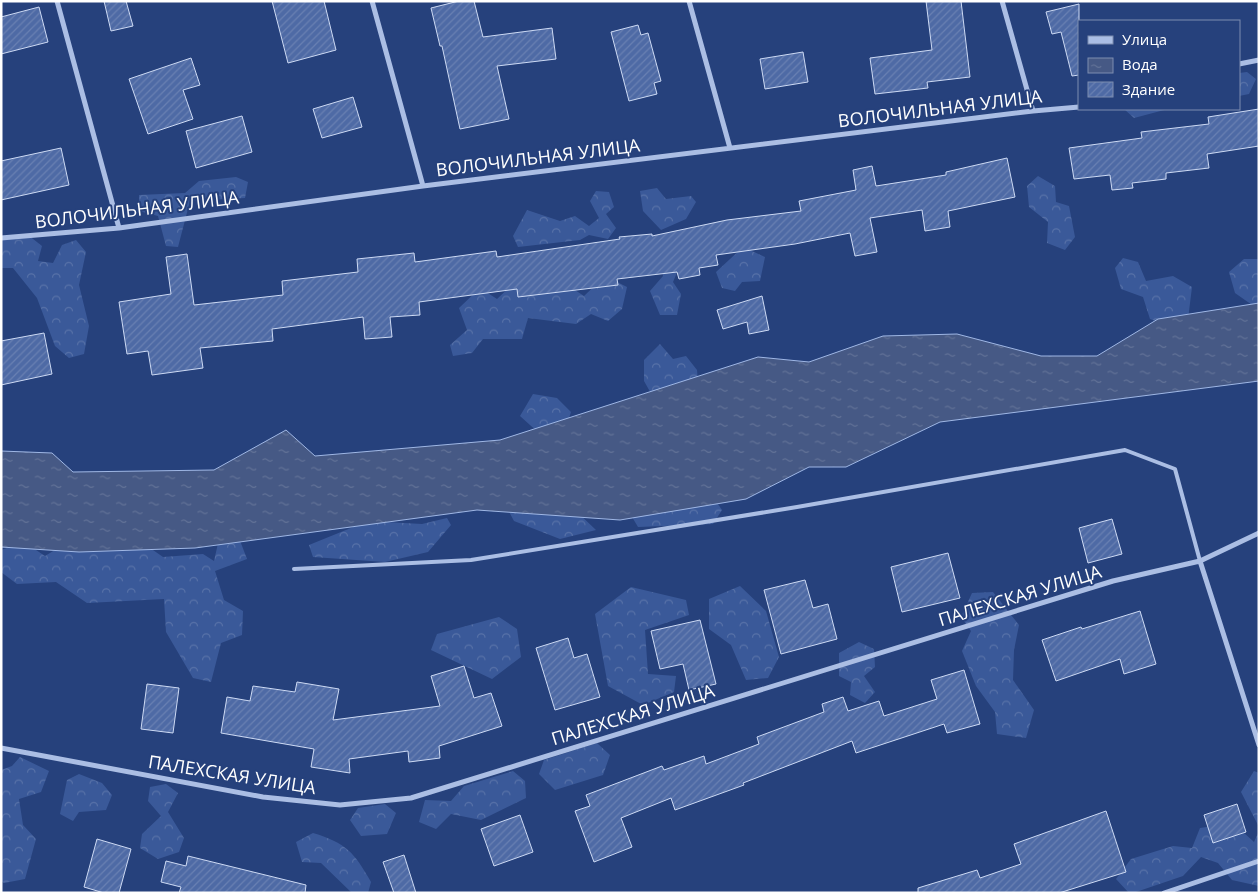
<svg xmlns="http://www.w3.org/2000/svg" width="1260" height="894" font-family="'Open Sans',sans-serif">
  <style>
    .forest { fill: url(#forest-crowns) }
    .water { fill: url(#water-ripples); stroke: #9fb7e5 }
    .building { fill: url(#building-hatch); stroke: #cddaf4 }
    .lines { fill: none; stroke-linecap: round; stroke-linejoin: round }
    .service { stroke: #abbee4; stroke-width: 4 }
    .minor { stroke: #abbee4; stroke-width: 5 }
    .labels { text-anchor: middle; stroke-width: 4; stroke-linejoin: round; paint-order: stroke }
    .street-label { font-size: 18px; fill: #fff; stroke: #26417c }
  </style>
  <defs>
    <pattern id="forest-crowns" width="20" height="18" patternUnits="userSpaceOnUse" patternTransform="scale(1.25)"><rect width="20" height="18" fill="#3a5999"/><path d="M2 6a3 3 0 1 1 6 0M12 15a3 3 0 1 1 6 0" fill="none" stroke="#5872a8"/></pattern>
    <pattern id="water-ripples" width="26" height="14" patternUnits="userSpaceOnUse" patternTransform="scale(1.25)"><rect width="26" height="14" fill="#465985"/><path d="M2 4q2-2 4 0t4 0M15 11q2-2 4 0t4 0" fill="none" stroke="#627297"/></pattern>
    <pattern id="building-hatch" width="6" height="6" patternUnits="userSpaceOnUse" patternTransform="scale(1.25)"><rect width="6" height="6" fill="#4e6aa5"/><path d="M-1 1l2-2M0 6l6-6M5 7l2-2" fill="none" stroke="#6980b2"/></pattern>
  </defs>
  <rect width="100%" height="100%" fill="#26417c"/>
  <path class="forest" d="M1247,72L1256,79L1249,94L1239,96V73Z
    M1124,109H1168L1134,118Z
    M1038,176L1055,186L1056,202L1069,206L1075,237L1065,250L1047,243L1048,222L1029,207L1027,186Z
    M236,177L248,182L245,198L190,201L178,247L166,246L158,216L139,211V195L185,193L199,181Z
    M657,188L666,199L691,196L696,202L686,219L661,230L643,211L640,191Z
    M596,191L609,192L614,207L606,214L616,228L608,239L589,235L580,240L518,247L513,236L527,210L560,221L575,216L589,226L599,218L590,201Z
    M28,235L42,246L38,261L53,263L62,245L76,240L86,252L79,285L89,326L84,354L69,358L55,346L37,298L13,268H1V236Z
    M657,246L683,258L673,282L681,294L677,315H660L650,291L663,276Z
    M743,247L765,257L760,281L742,282L735,291L722,288L716,272Z
    M1123,258L1138,262L1146,281L1173,276L1192,287L1188,319L1172,327L1150,319L1143,297L1121,289L1115,268Z
    M1244,259H1259V307H1255L1235,293L1229,272Z
    M605,276L627,287L622,309L608,321L591,314L576,324L528,318L522,339H483L472,353L453,356L450,345L467,330L459,308L480,288L497,299L513,284L563,282L584,296Z
    M660,344L673,359L686,356L697,370L699,393L657,404L644,381V360Z
    M533,394L557,398L571,412L566,427L540,434L520,416Z
    M713,497L722,510L713,524L638,527L631,515Z
    M507,508L576,511L596,530L560,539L514,521Z
    M447,518L451,525L428,552L385,562L313,557L309,545L368,521L422,524Z
    M239,538L247,559L215,571L224,600L243,611L242,635L221,643L211,682L193,678L166,632L164,599L87,603L56,582L17,584L1,572V550L24,542L45,556L68,542L140,541L163,557L203,554L214,561L219,539Z
    M740,586L766,611L779,657L768,678L746,680L731,645L709,629V599Z
    M631,587L686,600L689,615L645,630L648,674L676,676L674,692L643,705L608,686L595,614Z
    M993,592L1019,625L1014,650L1013,680L1034,710L1026,738L997,734L995,712L976,686L962,651L971,631L961,617L972,593Z
    M499,617L517,629L521,657L492,679L431,650L437,634Z
    M859,642L874,649L875,667L864,676L875,692L865,703L850,695L851,682L839,676V653Z
    M597,743L610,755L603,775L555,790L539,774L544,760Z
    M20,757L49,771L41,792L19,799L23,825L36,839L25,879L4,883L1,881V770L12,766Z
    M513,771L525,781L526,798L481,820L451,814L436,829L419,822L425,800L451,801L464,786Z
    M1254,771L1259,773V827L1241,792Z
    M79,774L102,783L112,795L106,810L79,812L73,821L60,814L67,780Z
    M166,784L178,793L168,812L184,838L179,852L158,859L140,848L142,834L161,816L148,801L150,787Z
    M385,804L396,813L387,834L361,836L350,820L358,808Z
    M1233,823L1254,842L1259,831V886L1232,880L1218,863L1201,857L1183,876L1133,893H1129L1116,879L1131,859L1173,846L1192,848L1200,828Z
    M313,833C346,843 354,852 371,882L368,893H352L321,863L302,862L296,842Z"/>
  <path class="water" d="M1259,303V381L940,422L846,467H809L746,499L620,520L477,510L195,548L79,552L1,547V451L52,453L73,472L214,470L286,430L315,456L500,440L758,357L809,362L883,336L957,334L1041,356H1097L1158,319Z"/>
  <path class="building" d="M104,1H126L133,26L111,31Z
    M272,1H324L336,50L288,63Z
    M459,1H474L483,37L552,28L556,59L497,66L509,119L460,129L442,46H440L431,8Z
    M926,1H961L970,77L927,82L928,88L875,94L870,58L932,50Z
    M1079,4V75L1072,76L1061,32L1052,34L1046,12Z
    M39,7L48,42L1,54V17Z
    M638,25L641,35L648,33L661,81L654,83L657,94L629,101L611,32Z
    M803,52L808,82L765,89L760,59Z
    M191,58L200,85L183,90L193,119L148,134L129,79Z
    M353,97L362,127L322,138L313,109Z
    M1259,109V146L1207,154L1209,168L1166,173V179L1132,183L1133,188L1112,190L1110,175L1074,179L1069,148L1142,138L1141,132L1209,124L1208,117Z
    M242,116L252,152L196,168L186,131Z
    M61,148L69,185L1,200V161Z
    M1007,158L1015,197L948,211L950,227L925,231L922,210L870,218L877,252L855,256L850,233L795,244L716,255L718,265L699,268L700,275L679,279L677,272L617,279L618,285L518,297L517,289L419,302L420,315L390,317L392,337L365,339L363,317L272,329L273,341L200,348L203,368L152,375L148,351L127,354L119,302L171,294L166,257L187,254L194,305L283,295L282,281L358,272L357,259L414,253L415,262L496,251L497,257L620,239L619,237L652,234V236L727,220L801,211L799,201L856,190L853,170L872,166L876,186L946,175V172Z
    M762,296L769,330L749,334L747,322L723,329L717,310Z
    M44,333L52,374L1,385V341Z
    M1112,519L1122,554L1088,563L1079,528Z
    M948,553L960,598L902,612L891,567Z
    M805,580L813,608L828,604L837,639L781,654L764,590Z
    M1140,611L1156,664L1124,674L1120,659L1056,681L1042,640L1081,627L1082,629Z
    M700,620L716,684L689,690L683,664L660,669L651,631Z
    M568,638L574,658L587,654L600,697L555,710L536,648Z
    M464,666L474,698L491,693L502,726L439,746L440,758L409,762L408,751L349,759L350,773L311,767L314,749L221,733L227,697L250,701L253,686L295,692L297,682L339,689L333,720L440,706L431,676Z
    M964,670L980,724L947,733L944,724L856,753L852,741L743,783L744,785L675,810L671,798L621,818L632,847L594,862L575,811L590,806L586,795L662,766L664,770L704,756L706,764L759,744L757,737L824,712L822,704L843,697L848,711L879,701L884,716L937,699L931,680Z
    M147,684L179,688L173,733L141,729Z
    M1237,804L1246,832L1213,843L1204,815Z
    M1106,811L1126,872L1059,893H918V888L977,870L980,878L1021,864L1014,844Z
    M520,815L533,852L494,866L481,829Z
    M97,839L131,849L119,893H104L84,887Z
    M404,855L416,893H394L383,862Z
    M188,856L306,885L305,893H179L181,887L161,882L166,861L186,866Z"/>
  <g class="lines">
    <path class="service" d="M294,569L471,560L797,507L1125,450L1175,469L1200,561"/>
    <path class="minor" d="M57,1L119,228
      M372,1L423,186
      M689,1L730,148
      M1002,1L1033,111
      M1239,64L1259,60
      M1,238L119,228L423,186L1033,111L1079,107
      M1200,561L1259,745
      M1,748L263,797L340,805L411,798L1113,581L1200,561L1259,533
      M1164,893L1259,861"/>
  </g>
  <g class="labels">
    <g class="street-label">
      <text transform="translate(940 109) rotate(-7)" y="6">ВОЛОЧИЛЬНАЯ УЛИЦА</text>
      <text transform="translate(538 158) rotate(-7)" y="6">ВОЛОЧИЛЬНАЯ УЛИЦА</text>
      <text transform="translate(137 210) rotate(-7)" y="6">ВОЛОЧИЛЬНАЯ УЛИЦА</text>
      <text transform="translate(1020 596) rotate(-17)" y="6">ПАЛЕХСКАЯ УЛИЦА</text>
      <text transform="translate(633 715) rotate(-17)" y="6">ПАЛЕХСКАЯ УЛИЦА</text>
      <text transform="translate(232 775) rotate(9)" y="6">ПАЛЕХСКАЯ УЛИЦА</text>
    </g>
  </g>
  <rect width="1260" height="894" fill="none" stroke="#ffffff" stroke-width="5"/>
  <rect x="1078" y="20" width="162" height="90" fill="#26417c" stroke="#7d8db0"/>
  <rect x="1088" y="36" width="25" height="8" fill="#abbee4" stroke="#7d8db0"/>
  <text x="1122" y="45" font-size="15" fill="#ffffff">Улица</text>
  <rect x="1088" y="58" width="25" height="15" fill="url(#water-ripples)" stroke="#7d8db0"/>
  <text x="1122" y="70" font-size="15" fill="#ffffff">Вода</text>
  <rect x="1088" y="82" width="25" height="15" fill="url(#building-hatch)" stroke="#7d8db0"/>
  <text x="1122" y="95" font-size="15" fill="#ffffff">Здание</text>
</svg>
